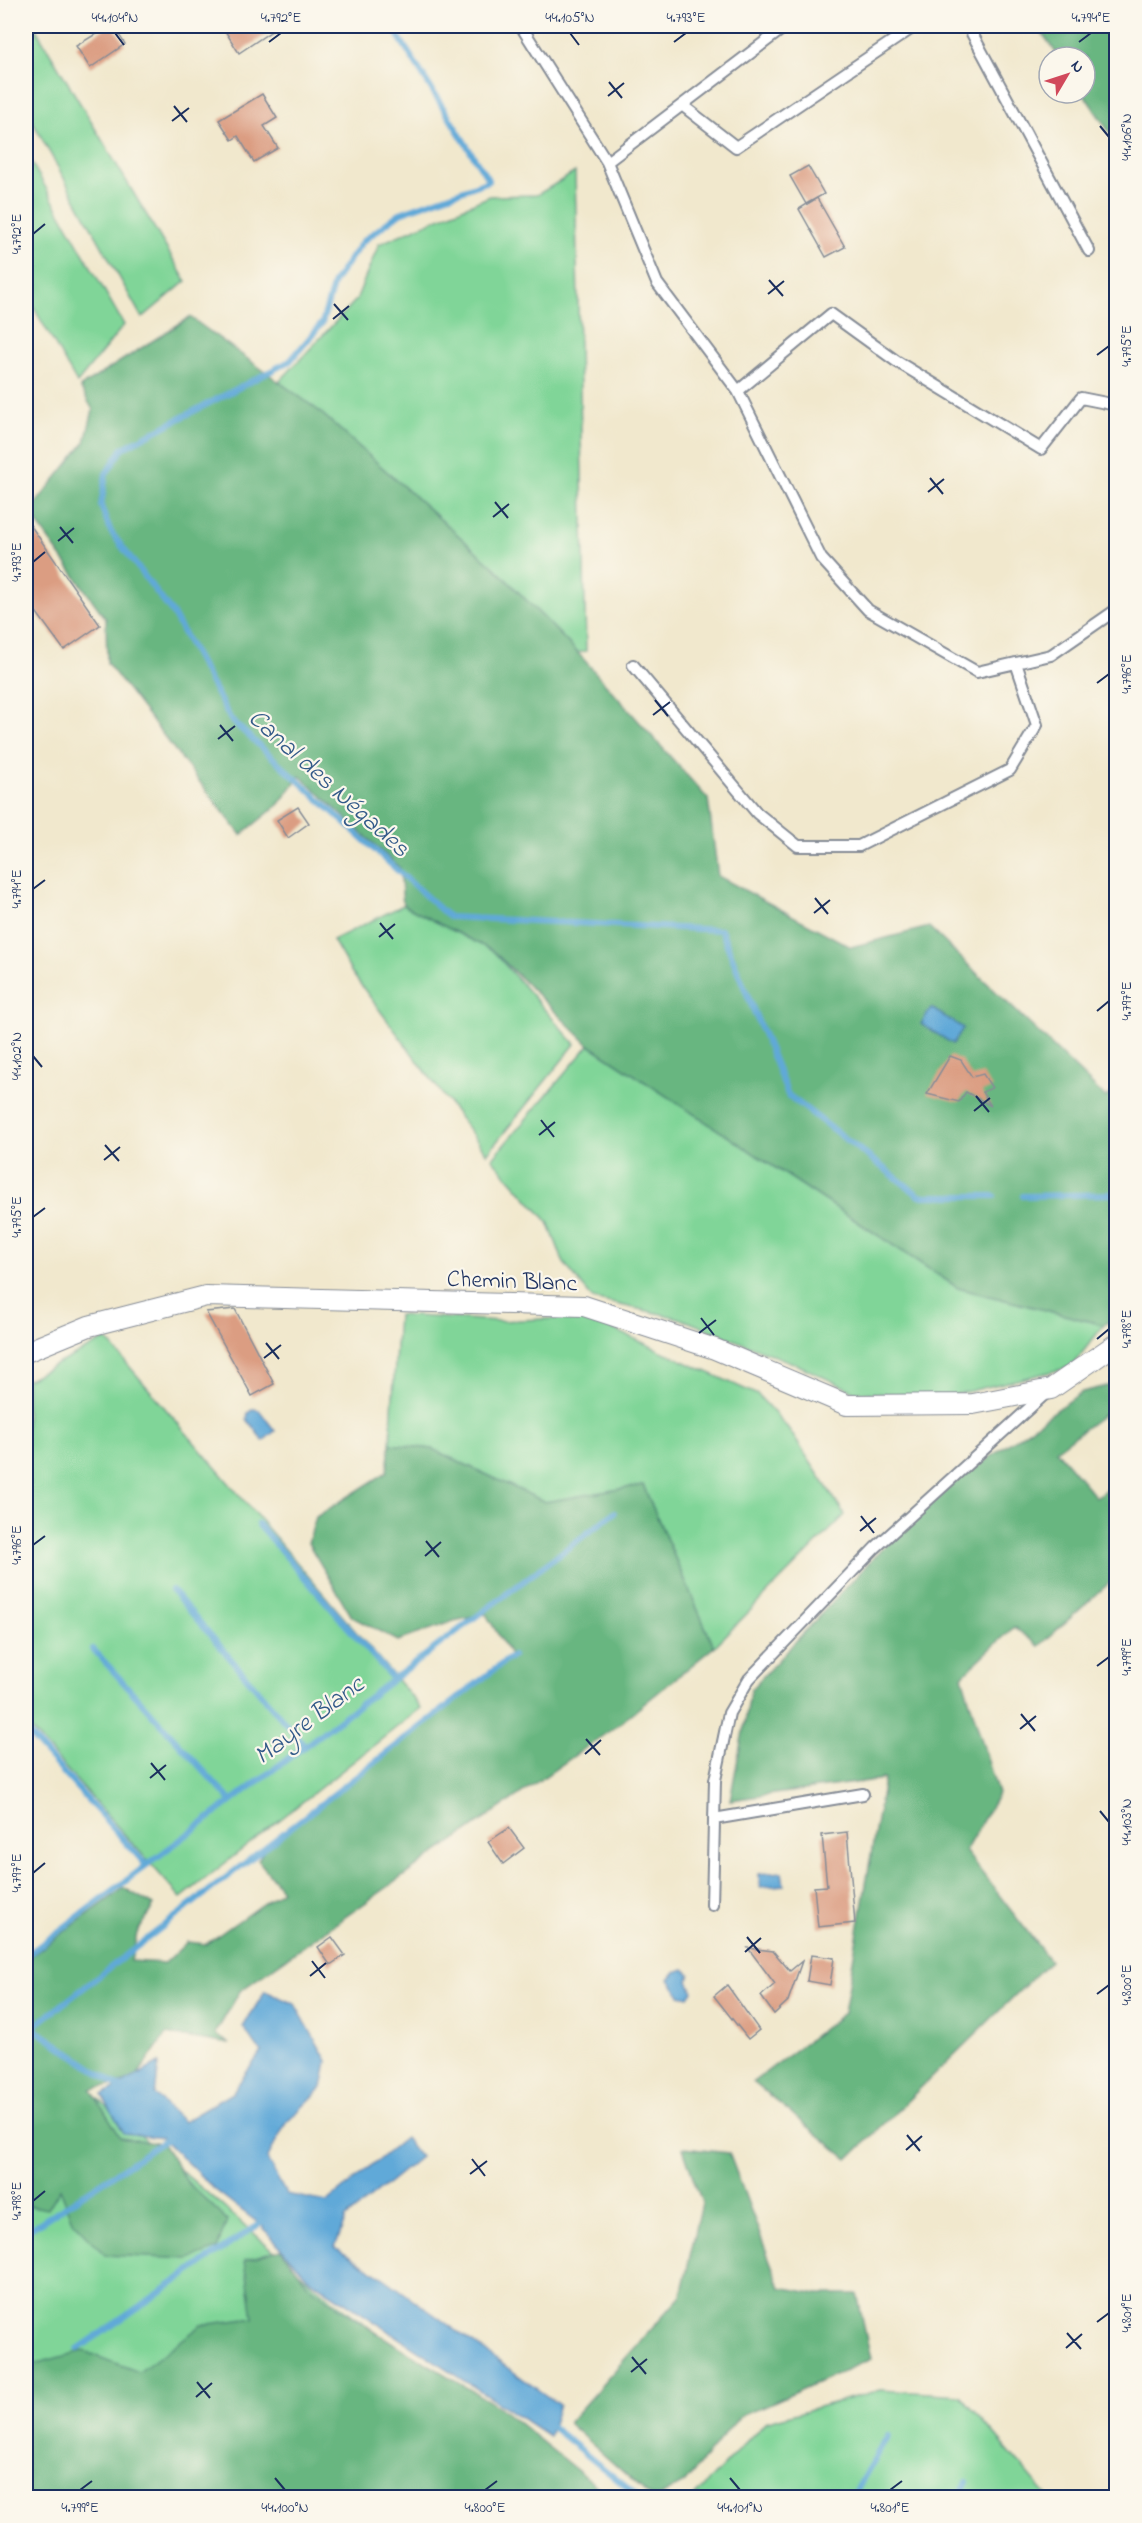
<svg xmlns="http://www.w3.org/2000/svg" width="1142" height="2523" font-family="'Indie Flower',sans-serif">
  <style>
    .green { fill: #80d598; stroke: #4e827b; stroke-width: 1.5 }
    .forest { fill: #68b680; stroke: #42726f; stroke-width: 1.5 }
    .water { fill: #60a9d8; stroke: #3e6c9b; stroke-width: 1.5 }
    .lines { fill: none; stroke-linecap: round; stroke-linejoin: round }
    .stream { stroke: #60a9d8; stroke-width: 6 }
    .building { fill: #db9d82 }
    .lane-casing { stroke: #868c96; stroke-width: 14 }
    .street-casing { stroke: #868c96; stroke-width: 22 }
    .lane { stroke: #fff; stroke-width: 10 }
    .street { stroke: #fff; stroke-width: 20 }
    .ticks { fill: none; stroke: #1b2f5e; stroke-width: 2 }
    .labels { text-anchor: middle; stroke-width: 4.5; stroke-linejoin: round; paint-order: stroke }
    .street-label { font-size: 24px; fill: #1b2f5e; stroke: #fbf7ec }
    .water-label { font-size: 26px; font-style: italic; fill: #335a89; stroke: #fbf7ec }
    .neatline { fill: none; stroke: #1b2f5e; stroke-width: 2 }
    .ticks-label { font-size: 15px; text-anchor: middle; fill: #1b2f5e }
  </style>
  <rect width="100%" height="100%" fill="#fbf7ec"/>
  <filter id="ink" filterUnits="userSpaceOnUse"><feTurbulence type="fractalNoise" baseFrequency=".0167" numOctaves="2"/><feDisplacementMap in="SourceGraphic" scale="12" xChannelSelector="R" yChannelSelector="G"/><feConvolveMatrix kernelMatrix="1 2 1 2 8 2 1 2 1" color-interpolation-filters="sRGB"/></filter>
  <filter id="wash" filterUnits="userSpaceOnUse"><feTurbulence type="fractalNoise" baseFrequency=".008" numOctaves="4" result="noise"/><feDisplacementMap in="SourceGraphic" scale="24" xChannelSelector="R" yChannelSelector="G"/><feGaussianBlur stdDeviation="1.35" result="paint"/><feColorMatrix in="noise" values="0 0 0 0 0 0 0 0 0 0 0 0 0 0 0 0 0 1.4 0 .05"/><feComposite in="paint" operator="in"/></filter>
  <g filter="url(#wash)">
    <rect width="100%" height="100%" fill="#f1e8cd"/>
    <path class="green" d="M26,26H34L186,281L142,318L26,110Z
      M26,153L124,325L77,383L26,294Z
      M575,172L586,651L578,653L496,569L319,411L279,382L356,300L379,244L490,196L537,195Z
      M403,905L493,951L575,1044L487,1154L352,973L333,940Z
      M589,1045L958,1288L1104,1325L1071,1367L941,1398L855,1392L798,1365L679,1318L593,1299L564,1263L548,1222L492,1159Z
      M398,1315L499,1321L587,1317L758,1395L788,1428L845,1515L714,1647L643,1485L545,1502L432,1449L390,1444Z
      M106,1339L421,1708L181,1898L26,1724V1380Z
      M45,2053L315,2286L559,2472L26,2412V2065Z
      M880,2390L961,2395L1048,2497H694L765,2422Z"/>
    <path class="forest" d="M1037,26H1116V142L1083,93H1085V57H1059Z
      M190,317L319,411L496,569L578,653L708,799L718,876L851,947L929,927L1103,1095L1106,1097L1116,1090V1317L1104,1325L958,1288L589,1045L493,951L403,905L400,868L300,776L278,805L241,835L107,663L106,619L29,512L85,442L93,410L80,387Z
      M1116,1384V1405L1056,1450L1096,1497L1116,1482V1577L1039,1646L1014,1627L962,1676L998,1794L965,1851L1050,1961L848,2159L753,2082L844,2013L884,1779L730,1800L751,1689L879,1552L952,1484L1082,1392Z
      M390,1444L432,1449L545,1502L643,1485L714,1647L618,1725L240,1991L215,2034L230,2044L166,2034L134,2080L91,2089L121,2138L163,2144L187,2182L227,2220L217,2249L189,2259L105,2255L74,2223L60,2189L48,2209L26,2205V1960L124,1888L154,1905L137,1933L131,1961L165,1963L187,1942L206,1944L282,1890L258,1860L269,1842L511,1656L486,1614L454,1621L398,1641L352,1617L308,1543L316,1517L387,1472Z
      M683,2148L729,2153L780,2287L818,2294H857L871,2359L739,2417L684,2483L659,2497H651L568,2423L681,2296L702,2203Z
      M281,2249L309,2286L372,2330L499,2407L610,2497H26V2366L83,2351L139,2372L202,2325L253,2318L245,2260Z"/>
    <path class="water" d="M931,1008L963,1028L953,1044L921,1024Z
      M253,1409L259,1410L275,1431L263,1441L247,1419L248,1413Z
      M782,1872L784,1885L760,1887L759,1874Z
      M684,1969L690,1974L688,1981L693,1991L689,1997L680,1995L669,1979L675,1972Z
      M265,1991L295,2004L327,2061L322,2088L286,2123L267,2159L286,2194L327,2202L405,2138L420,2157L346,2218L335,2247L374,2271L559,2405L549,2436L308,2278L262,2226L214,2189L162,2138L124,2133L102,2095L159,2063L155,2095L183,2122L232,2093L261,2052L243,2027Z"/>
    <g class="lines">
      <path class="stream" d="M392,26L489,181L400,213L362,242L334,282L322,323L290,361L123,448L106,474L101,506L111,532L173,614L231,720L449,917L721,930L788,1095L920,1196H994
        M1023,1196L1116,1194
        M258,1524L393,1679
        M172,1590L305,1746
        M93,1649L231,1801
        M26,1731L146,1865
        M26,1956L614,1513
        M26,2023L124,2090
        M32,2028L512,1656
        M26,2232L170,2137
        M78,2349L265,2220
        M547,2423L640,2498
        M852,2498L888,2435
        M958,2498L967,2482"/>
    </g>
    <g id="blocks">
      <path class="building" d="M109,26H113L125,44L90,68L76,46Z
        M222,26H279L239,53Z
        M262,94L277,118L264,126L278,148L254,162L238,136L232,140L219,120Z
        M808,166L824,194L806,204L790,176Z
        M817,198L845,247L826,257L799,209Z
        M26,519L100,625L64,650L26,598Z
        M298,807L309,823L288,838L277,820Z
        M950,1056L961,1060L972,1077L983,1074L992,1088L982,1092L991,1106L966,1092L959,1102L927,1094Z
        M235,1309L274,1384L252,1396L206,1312Z
        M509,1828L524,1848L503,1864L488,1842Z
        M847,1832L855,1923L818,1927L814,1887L827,1886L822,1835Z
        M332,1937L345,1955L330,1965L318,1947Z
        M748,1948L773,1951L790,1971L802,1961L788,2001L774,2014L761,1996L775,1984Z
        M811,1955L834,1958L830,1985L807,1981Z
        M727,1985L759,2030L748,2039L714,1996Z"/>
    </g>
  </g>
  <g filter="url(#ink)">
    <use href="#blocks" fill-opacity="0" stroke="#868c96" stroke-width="1.5"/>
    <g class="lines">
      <g class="lane-casing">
        <path id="lane" d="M521,26L607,162L786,26
          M968,26L1089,251
          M682,105L736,147L915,26
          M607,162L657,283L738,391L821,558L868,610L977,672L1051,655L1116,610
          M738,391L831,314L896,361L1041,449L1081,398L1116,405
          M633,665L757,813L798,846H859L1010,770L1037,725L1016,663
          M714,1819L863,1794
          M712,1905L715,1780L729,1713L749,1679L875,1548L1046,1393"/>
      </g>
      <g class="street-casing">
        <path id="street" d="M26,1352L89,1326L206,1296L584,1306L715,1349L847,1405L973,1404L1051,1389L1116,1344"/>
      </g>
      <use href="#lane" class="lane"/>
      <use href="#street" class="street"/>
    </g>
  </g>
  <path class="ticks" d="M115,33L124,45M570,33L579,45M269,42L281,33M674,42L686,33M1079,42L1091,33M609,82L622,98M608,96L624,83M174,106L187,122M172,121L189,108M1100,126L1109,137M33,234L45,224M769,280L783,296M768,294L784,281M334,304L348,320M333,319L349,306M1097,355L1109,346M930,478L943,494M928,492L944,479M495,502L508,518M493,517L509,504M60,527L73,543M58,541L74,528M33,562L45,552M1097,683L1109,674M655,700L668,716M653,715L670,702M220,725L233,741M218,739L235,726M33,889L45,880M815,898L828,914M814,913L830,900M380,923L393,939M379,937L395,924M1097,1011L1109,1001M33,1056L42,1067M976,1096L989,1112M974,1111L990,1098M541,1120L554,1137M539,1135L555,1122M105,1145L119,1161M104,1160L120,1147M33,1217L45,1208M701,1318L714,1335M699,1333L716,1320M1097,1339L1109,1329M266,1343L279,1359M264,1358L281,1345M861,1516L874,1533M860,1531L876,1518M426,1541L439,1557M33,1545L45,1536M425,1556L441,1542M1097,1666L1109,1657M1021,1714L1035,1731M1020,1729L1036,1716M586,1739L600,1755M585,1754L601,1740M151,1763L165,1780M150,1778L166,1765M1100,1811L1109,1822M33,1873L45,1863M747,1937L760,1953M745,1952L761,1938M312,1961L325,1978M310,1976L326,1963M1097,1994L1109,1985M907,2135L920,2151M906,2150L922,2136M472,2159L485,2176M470,2174L487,2161M33,2201L45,2191M1097,2322L1109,2313M1067,2333L1081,2349M1066,2348L1082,2334M632,2357L646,2374M631,2372L647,2359M197,2382L210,2398M196,2397L212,2383M275,2478L285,2490M730,2478L740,2490M80,2490L92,2481M485,2490L497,2481M890,2490L902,2481"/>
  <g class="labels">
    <g class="street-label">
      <text transform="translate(512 1280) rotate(2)" y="8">Chemin Blanc</text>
    </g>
    <g class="water-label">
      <text transform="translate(330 782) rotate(42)" y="9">Canal des Négades</text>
      <text transform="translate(308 1719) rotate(-37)" y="9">Mayre Blanc</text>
    </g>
  </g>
  <rect width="1142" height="2523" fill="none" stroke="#fbf7ec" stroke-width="66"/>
  <g transform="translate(1067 75) rotate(51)"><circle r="28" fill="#fbf7ec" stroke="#a1a7b3" stroke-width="1.5"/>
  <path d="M0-4.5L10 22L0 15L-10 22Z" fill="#d1495b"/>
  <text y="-9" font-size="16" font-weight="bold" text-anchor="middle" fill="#1b2f5e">N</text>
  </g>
  <rect x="33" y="33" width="1076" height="2457" class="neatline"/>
  <g class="ticks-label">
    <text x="115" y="22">44.104°N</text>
    <text x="281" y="22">4.792°E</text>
    <text x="570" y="22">44.105°N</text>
    <text x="686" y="22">4.793°E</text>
    <text x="1091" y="22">4.794°E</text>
    <text transform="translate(1126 137) rotate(-90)" y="5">44.106°N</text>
    <text transform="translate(16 234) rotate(-90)" y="5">4.792°E</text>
    <text transform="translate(1126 346) rotate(-90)" y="5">4.795°E</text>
    <text transform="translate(16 562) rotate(-90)" y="5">4.793°E</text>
    <text transform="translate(1126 674) rotate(-90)" y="5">4.796°E</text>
    <text transform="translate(16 889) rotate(-90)" y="5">4.794°E</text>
    <text transform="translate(1126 1001) rotate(-90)" y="5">4.797°E</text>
    <text transform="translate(16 1056) rotate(-90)" y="5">44.102°N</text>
    <text transform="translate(16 1217) rotate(-90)" y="5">4.795°E</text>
    <text transform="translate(1126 1329) rotate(-90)" y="5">4.798°E</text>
    <text transform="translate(16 1545) rotate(-90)" y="5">4.796°E</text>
    <text transform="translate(1126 1657) rotate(-90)" y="5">4.799°E</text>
    <text transform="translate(1126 1822) rotate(-90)" y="5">44.103°N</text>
    <text transform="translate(16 1873) rotate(-90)" y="5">4.797°E</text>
    <text transform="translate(1126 1985) rotate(-90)" y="5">4.800°E</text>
    <text transform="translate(16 2201) rotate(-90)" y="5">4.798°E</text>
    <text transform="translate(1126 2313) rotate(-90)" y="5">4.801°E</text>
    <text x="80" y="2512">4.799°E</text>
    <text x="285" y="2512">44.100°N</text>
    <text x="485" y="2512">4.800°E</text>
    <text x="740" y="2512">44.101°N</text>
    <text x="890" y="2512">4.801°E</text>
  </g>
</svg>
